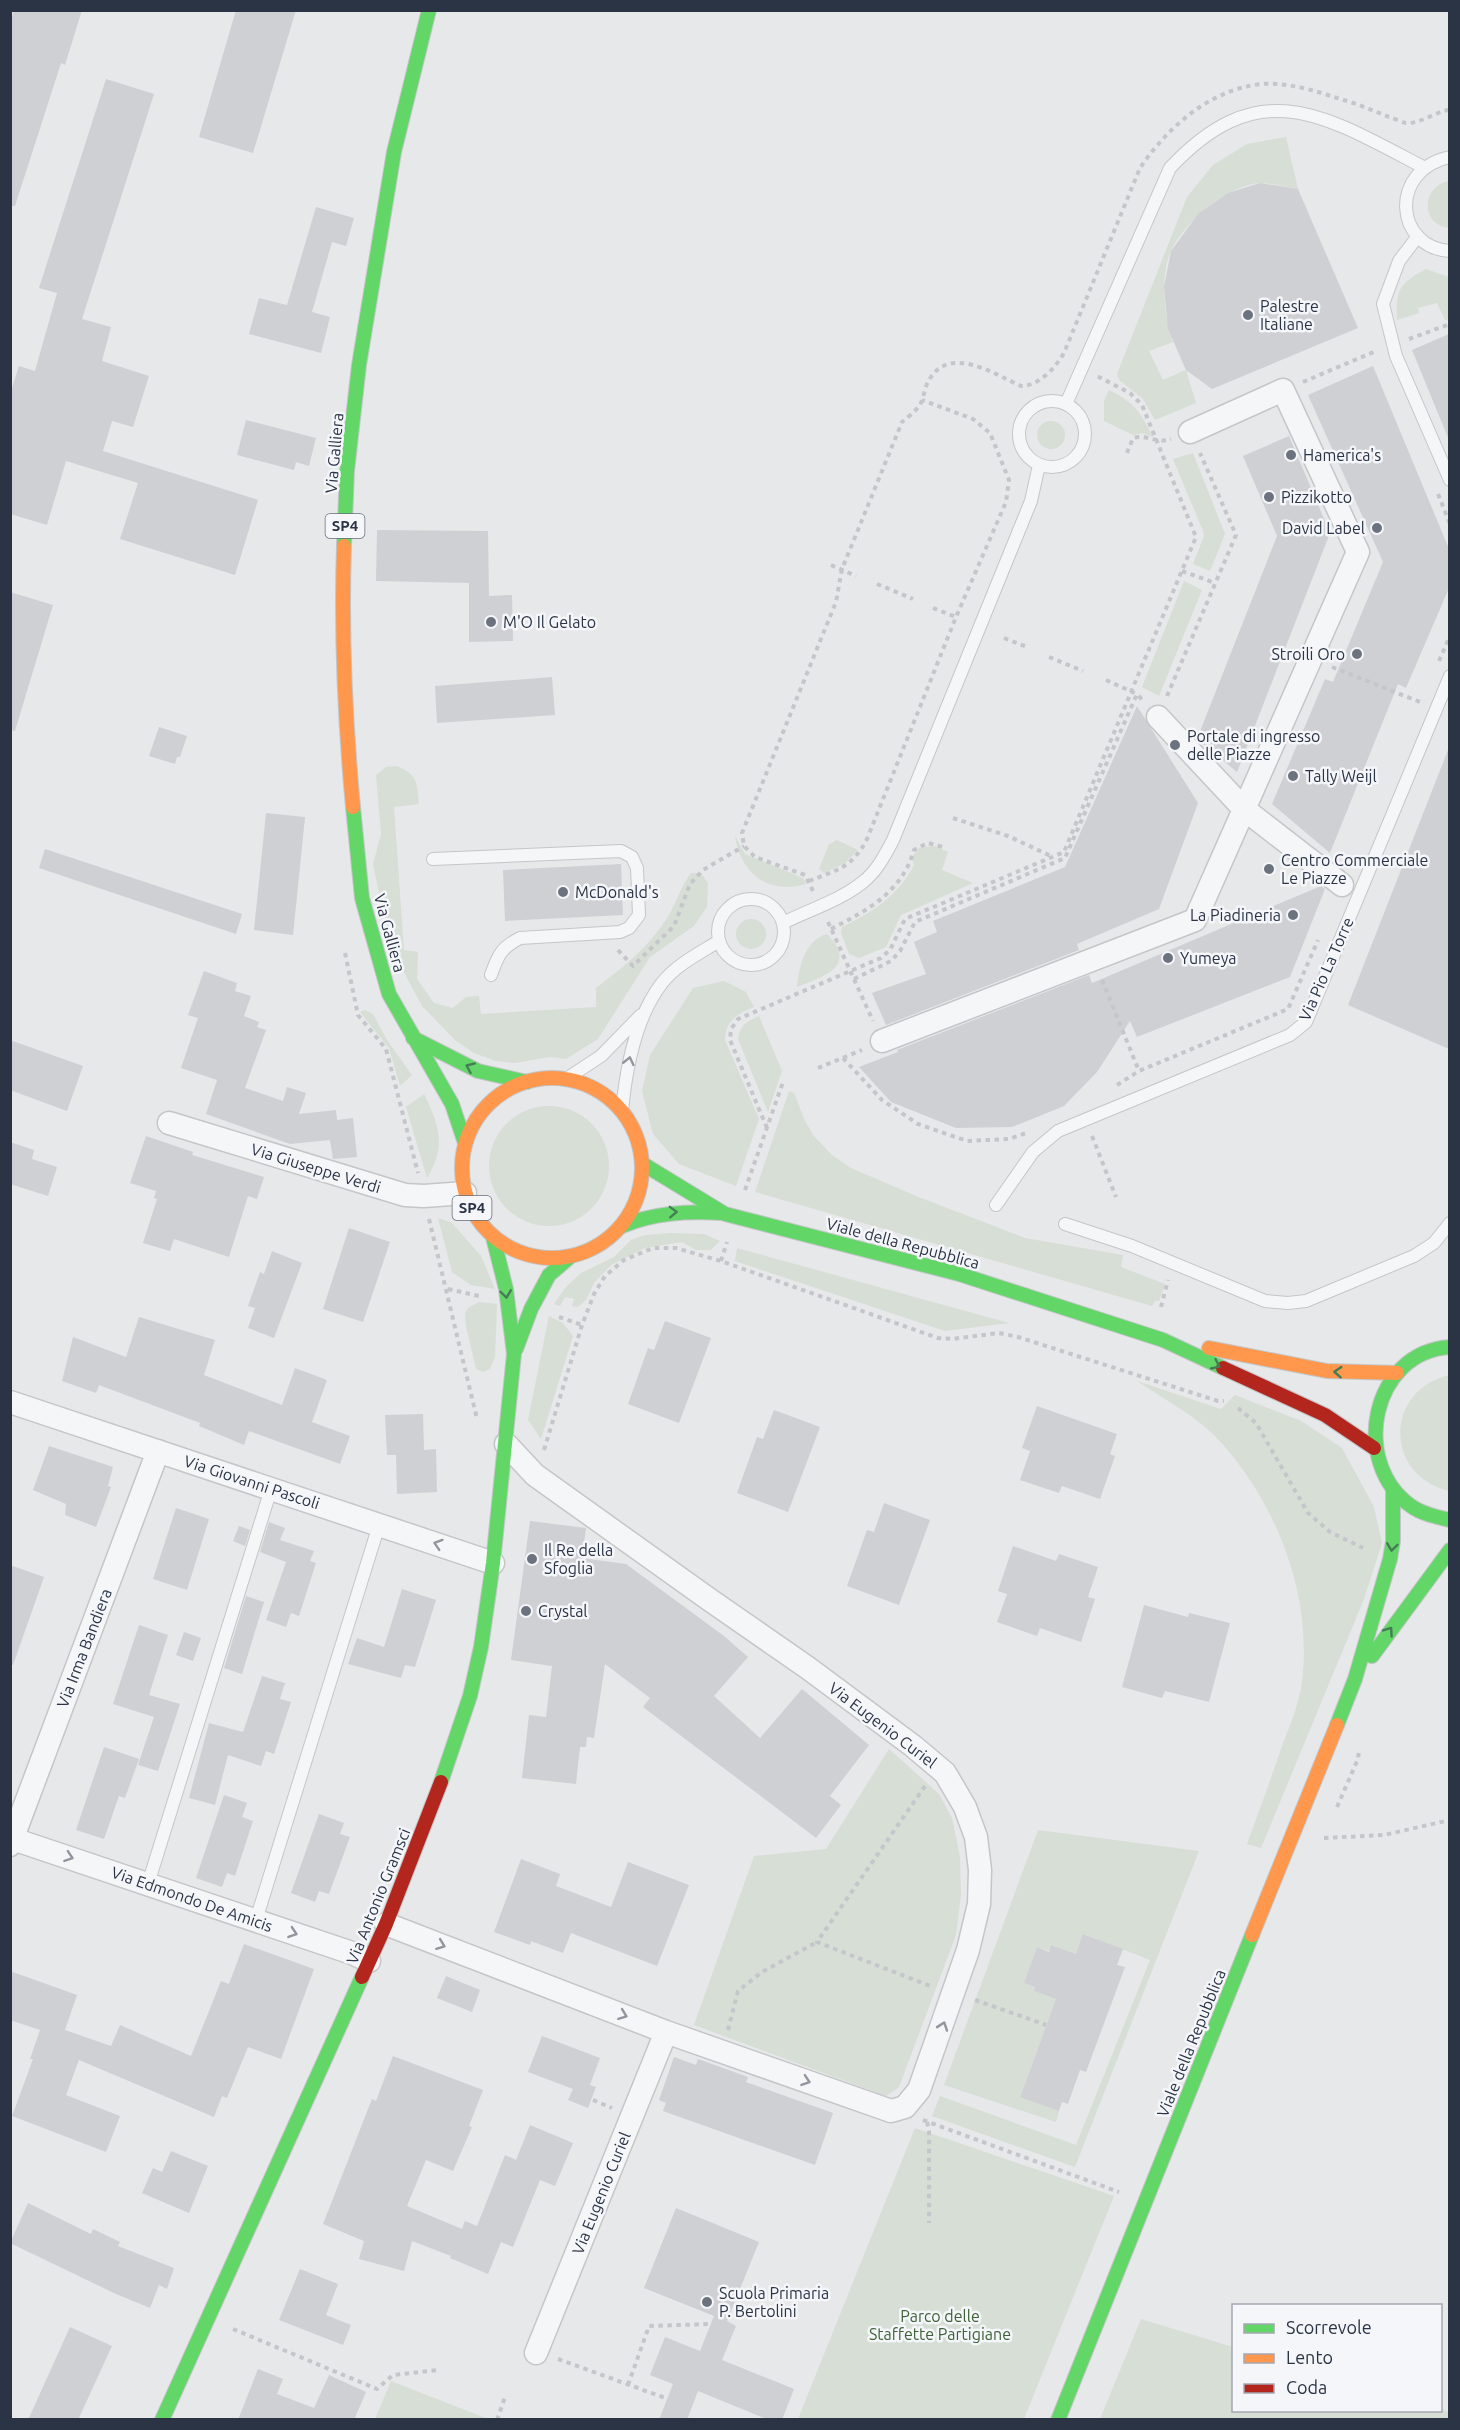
<svg xmlns="http://www.w3.org/2000/svg" width="1460" height="2430" font-family="Ubuntu,sans-serif">
  <style>
    .green { fill: #d6ded6 }
    .building { fill: #ced0d3 }
    .lines { fill: none; stroke-linecap: round; stroke-linejoin: round }
    .lane-casing { stroke: #c4c6c8; stroke-width: 14 }
    .street-casing { stroke: #c4c6c8; stroke-width: 25 }
    .fast-casing { stroke: #c4c6c8; stroke-width: 16 }
    .slow-casing { stroke: #c4c6c8; stroke-width: 16 }
    .jam-casing { stroke: #c4c6c8; stroke-width: 16 }
    .path { stroke: #c5c6ca; stroke-width: 4; stroke-dasharray: 4.5 4.5; stroke-linecap: butt }
    .lane { stroke: #f5f6f7; stroke-width: 12 }
    .street { stroke: #f5f6f7; stroke-width: 22 }
    .fast { stroke: #63d668; stroke-width: 14 }
    .slow { stroke: #ff974d; stroke-width: 14 }
    .jam { stroke: #b3261e; stroke-width: 14 }
    .oneway { stroke: #90959e }
    .oneway2 { stroke: #447d55 }
    .poi-dot { fill: #6c737f; stroke: #f4f6f9; stroke-width: 2 }
    .labels { text-anchor: middle; stroke-width: 5; stroke-linejoin: round; paint-order: stroke }
    .shield { fill: #f4f6f9; stroke: #676e7b; stroke-width: 1.5 }
    .shield-label { font-size: 15px; font-weight: bold; fill: #2b3445 }
    .poi-label { font-size: 16px; fill: #2b3445; stroke: #f4f6f9; text-anchor: start }
    .street-label { font-size: 16px; fill: #2b3445; stroke: #f4f6f9 }
    .park-label { font-size: 16px; fill: #3f6138; stroke: #f4f6f9 }
  </style>
  <rect width="100%" height="100%" fill="#e6e8ea"/>
  <path class="green" d="M1286,137L1298,189C1286,187 1273,183 1261,183C1229,184 1184,222 1171,251C1160,273 1164,319 1173,342L1149,351L1163,380L1186,370L1196,403L1155,420L1143,399L1119,380L1117,374L1187,197L1213,165L1247,144Z
    M1449,181V228C1420,225 1421,186 1449,181Z
    M1426,269L1449,277V319L1445,320L1437,303L1418,308L1419,313L1397,320C1395,290 1400,283 1426,269Z
    M1109,390C1134,402 1141,413 1153,437L1142,433L1133,435L1104,421V401Z
    M1037 435a14 14 0 1 1 28 0a14 14 0 1 1-28 0Z
    M1193,453L1225,534L1210,571L1193,564L1204,536L1203,531L1173,459Z
    M1184,581L1202,590L1159,696L1142,687Z
    M397,766C418,775 417,783 419,804L394,807L404,950L418,952L417,979L434,1003L453,1008L466,997L479,996L481,1014L596,1007V988C624,967 650,946 669,915C677,901 681,886 691,873H701L708,883L707,907L694,926L650,957L598,1039L566,1059L550,1057L515,1063L496,1061L474,1053L455,1040L422,1006L399,963L384,918L373,864L381,834L376,775L386,767Z
    M735,836L745,854L803,878L806,884C768,895 741,874 735,836Z
    M837,840L858,850L845,863L824,873L819,869L829,844Z
    M934,846L948,852L942,870L973,883L901,915L886,947L859,958L849,954L841,933L842,927C873,912 898,896 914,865L912,857L919,848Z
    M736 934a15 15 0 1 1 30 0a15 15 0 1 1-30 0Z
    M827,934C859,967 823,976 797,987C799,967 805,940 827,934Z
    M724,981L746,992L754,1007C738,1013 725,1021 725,1040L759,1119L736,1186L679,1164L653,1134L642,1091L650,1055L693,988Z
    M365,1010L373,1014L387,1040L412,1075L400,1086L389,1048L360,1012Z
    M759,1016L782,1071L768,1112L738,1039C740,1025 746,1022 759,1016Z
    M789,1091L794,1093L805,1121L814,1136L832,1155L851,1168L916,1196L1025,1238L1123,1255L1121,1267L1165,1284L1159,1301H1155L1152,1306L755,1192Z
    M424,1094C439,1125 447,1146 427,1178L406,1107Z
    M489 1166a60 60 0 1 1 120 0a60 60 0 1 1-120 0Z
    M438,1218L452,1223L481,1256L495,1289L471,1285L452,1272Z
    M670,1233L704,1234L720,1241L711,1250H696L682,1242L645,1248L611,1265L594,1283L586,1300L578,1307L572,1306L574,1299L565,1297L560,1306L554,1304L566,1287L581,1273L614,1257L631,1240L645,1235Z
    M737,1248L1009,1323L945,1331L735,1261Z
    M479,1302L497,1304L495,1357L490,1369L483,1372L476,1369L466,1326L465,1313L468,1308Z
    M549,1316L563,1323L573,1336L541,1439L528,1420Z
    M1449,1375H1450L1449,1491C1384,1475 1384,1391 1449,1375Z
    M1137,1381L1221,1409L1235,1395L1301,1421L1342,1448L1374,1507L1382,1543L1364,1599L1261,1848L1247,1844C1259,1811 1271,1779 1282,1746C1290,1725 1300,1702 1302,1681C1313,1593 1275,1499 1215,1436C1194,1415 1161,1397 1137,1381Z
    M889,1749L939,1794L952,1818L960,1857L961,1895L956,1935L899,2087L886,2096L694,2025L754,1856L826,1849Z
    M1038,1830L1199,1851L1075,2167L932,2116L940,2096L1076,2145L1150,1960L1084,1934L1076,1954L1052,1945L1049,1951L1037,1947L1024,1983L1035,1987L1034,1991L1056,1999L1020,2096L1059,2111L1056,2122L944,2085Z
    M915,2128L1114,2196L1024,2419H798Z
    M1141,2319L1233,2347L1234,2410L1441,2409L1449,2412V2419H1100Z
    M391,2381L488,2419H375Z"/>
  <path class="building" d="M14,10H82L65,65L61,63L15,206H10V23Z
    M236,10H296L253,153L199,137Z
    M106,79L154,94L82,319L111,327L102,361L149,376L133,427L112,421L103,451L258,500L235,575L120,539L138,483L66,461L47,525L10,514V394L19,366L35,371L57,293L39,288Z
    M1260,183L1298,189L1358,328L1212,389L1186,370L1168,329L1164,287L1171,251L1198,214L1228,193Z
    M316,207L354,218L346,246L332,242L312,312L330,317L321,353L249,334L259,298L287,305Z
    M1449,334V440L1412,350Z
    M1373,366L1449,549V588L1406,688L1398,684L1330,853L1272,804L1325,679L1333,682L1383,562L1308,395Z
    M246,420L316,438L309,466L296,462L294,470L237,455Z
    M1289,436L1330,533L1237,772L1197,739L1277,536L1243,456Z
    M377,530L488,531L489,596L512,595L513,641L469,642V583L376,581Z
    M10,592L53,605L15,731L10,730Z
    M552,677L555,715L437,723L435,686Z
    M1137,706L1198,803L1159,909L1077,944L1079,950L886,1025L872,993L926,974L914,942L937,932L933,921L1065,867Z
    M159,727L187,736L180,757H177L175,764L149,756Z
    M1448,750H1449V1049L1348,1005Z
    M266,813L305,817L293,935L254,930Z
    M45,849L242,914L236,934L39,868Z
    M621,864L623,915L505,921L503,870Z
    M1321,886L1325,889L1290,977L1137,1037L1130,1021L1097,1072L1064,1106L1012,1127L956,1128L891,1102L859,1067L898,1052L897,1050L1089,975L1092,983Z
    M204,971L237,983L235,991L251,996L244,1016L259,1022L257,1027L266,1030L245,1088L283,1101L287,1087L306,1093L299,1114L336,1110L337,1120L353,1118L357,1157L333,1159L330,1140L290,1144L206,1114L217,1080L181,1068L198,1018L188,1015Z
    M10,1040L83,1066L67,1111L10,1090Z
    M146,1136L193,1152L192,1155L264,1177L257,1199L248,1196L229,1257L174,1239L170,1251L143,1243L157,1199L154,1198L156,1191L130,1183Z
    M10,1142L34,1150L32,1159L57,1167L48,1196L10,1184Z
    M349,1228L390,1242L363,1322L323,1309Z
    M272,1251L302,1263L274,1338L248,1328L255,1308L248,1306L260,1272L264,1274Z
    M139,1317L215,1340L204,1375L282,1405L295,1368L327,1380L312,1422L350,1436L340,1464L249,1431L244,1445L199,1426L200,1423L99,1385L96,1393L62,1381L73,1337L126,1357Z
    M665,1321L711,1338L679,1423L628,1404L648,1348L654,1350Z
    M1037,1406L1117,1434L1110,1454L1115,1456L1100,1499L1062,1486L1059,1493L1020,1480L1030,1451L1022,1448Z
    M774,1410L820,1427L788,1512L737,1493L757,1437L763,1439Z
    M423,1414L424,1450L436,1449L437,1492L397,1494L396,1455H387L385,1415Z
    M49,1446L113,1467L108,1486L111,1487L96,1527L65,1515L66,1504L33,1490Z
    M884,1503L930,1520L899,1605L847,1586L867,1530L874,1532Z
    M176,1508L209,1519L187,1590L153,1579Z
    M530,1521L586,1528L582,1558L626,1564L724,1636L748,1657L714,1696L760,1738L802,1689L869,1745L830,1796L841,1805L816,1838L643,1707L650,1698L605,1664L594,1738L587,1737L586,1747H580L576,1784L522,1778L529,1715L546,1717L552,1666L511,1660Z
    M269,1522L285,1528L280,1540L314,1551L310,1561L316,1563L299,1616L291,1613L286,1627L266,1620L286,1562L260,1552Z
    M239,1526L250,1530L245,1546L233,1541Z
    M1013,1546L1056,1561L1059,1554L1098,1567L1088,1597L1095,1599L1081,1642L1040,1628L1037,1636L997,1622L1007,1594L998,1591Z
    M10,1565L44,1577L13,1665H10Z
    M402,1589L436,1600L415,1667L405,1665L401,1678L348,1664L357,1638L384,1647Z
    M246,1596L264,1602L242,1674L224,1668Z
    M1144,1605L1188,1617L1189,1613L1230,1623L1209,1702L1165,1691L1162,1698L1122,1687Z
    M139,1625L168,1635L149,1695L180,1704L158,1771L138,1765L154,1717L113,1704Z
    M184,1632L201,1638L193,1661L176,1655Z
    M262,1676L285,1683L280,1699L291,1702L274,1754L266,1751L261,1766L228,1755L215,1805L189,1798L209,1723L243,1732Z
    M104,1747L139,1759L125,1798L119,1796L104,1839L76,1830Z
    M224,1795L247,1803L242,1817L253,1821L235,1876L227,1873L222,1887L196,1878Z
    M319,1814L344,1823L340,1834L350,1837L329,1894L319,1891L315,1902L291,1893Z
    M521,1859L560,1874L556,1886L611,1907L628,1862L689,1885L657,1966L571,1933L563,1953L531,1941L530,1945L494,1932Z
    M1083,1934L1123,1949L1117,1965L1125,1967L1086,2072L1080,2070L1068,2104L1062,2102L1059,2111L1020,2097L1056,1999L1034,1991L1035,1987L1024,1983L1037,1947L1049,1952L1051,1945L1076,1954Z
    M244,1944L314,1969L281,2059L248,2047L227,2098L222,2096L214,2117L79,2060L66,2095L120,2116L106,2152L12,2116L33,2059H30L40,2030L10,2020V1971L77,1995L65,2030L111,2046L120,2025L191,2056L221,1981L229,1984Z
    M446,1976L480,1990L472,2012L437,1998Z
    M542,2036L600,2058L590,2085L596,2087L588,2108L568,2100L573,2089L528,2072Z
    M393,2056L483,2090L469,2126L472,2127L453,2171L426,2160L407,2206L462,2229L465,2221L477,2226L505,2155L516,2160L530,2125L573,2143L555,2186L540,2180L513,2247L501,2242L488,2274L450,2258L451,2256L412,2241L404,2271L359,2259L364,2241L323,2224L372,2099L376,2101Z
    M674,2057L696,2065L698,2059L748,2077L746,2082L833,2113L815,2165L663,2111L666,2103L659,2100Z
    M171,2151L208,2166L189,2213L142,2193L153,2168L162,2172Z
    M28,2203L91,2234L93,2229L120,2242L118,2246L174,2268L167,2289L159,2285L150,2308L116,2294L10,2243Z
    M676,2208L759,2242L727,2321L736,2326L722,2360L794,2389L782,2420H769L698,2391L687,2420H659L673,2384L650,2375L665,2337L700,2351L714,2316L644,2288Z
    M300,2269L338,2284L326,2315L351,2325L343,2345L279,2320Z
    M70,2327L112,2346L78,2420H28Z
    M258,2369L283,2379L277,2394L314,2408L329,2375L366,2392L354,2420H238Z"/>
  <g class="lines">
    <g class="lane-casing">
      <path id="lane" d="M1450,157C1388,170 1395,248 1450,251
        M1418,236L1399,261L1383,304L1396,356L1450,480
        M1019 434a33 33 0 1 1 66 0a33 33 0 1 1-66 0Z
        M1066,404L1170,168C1260,72 1324,115 1423,167
        M433,859L621,851L632,857L637,868L639,915L629,928L620,932L520,938C501,948 498,955 491,975
        M718 932a33 33 0 1 1 66 0a33 33 0 1 1-66 0Z
        M783,923C809,910 841,900 863,882C877,871 885,855 893,840L1031,501L1039,465
        M566,1079L601,1056L641,1015
        M625,1114L622,1111C626,1068 635,1018 662,983C677,964 700,953 719,941
        M996,1205L1033,1152L1058,1131L1290,1035L1306,1022L1450,676
        M1065,1224L1132,1246L1265,1301L1288,1303L1306,1301L1414,1256L1434,1243L1450,1223
        M148,1884L271,1489
        M256,1920L379,1525"/>
    </g>
    <g class="street-casing">
      <path id="street" d="M1158,717L1244,809L1342,885
        M882,1041L1195,920L1358,552L1283,390L1190,432
        M169,1123L405,1195L424,1196L465,1193
        M10,1402L493,1563
        M13,1839L352,1953L369,1961
        M10,1845L158,1451
        M386,1924L666,2032L891,2111L905,2107L919,2090L968,1950L979,1904L980,1870L976,1837L965,1807L945,1773L913,1746L808,1668L710,1600L535,1475L506,1444
        M536,2353L666,2032"/>
    </g>
    <g class="fast-casing">
      <path id="fast" d="M344,546L347,471L359,365L394,152L429,10
        M353,807L362,898L389,994L452,1104L465,1143
        M413,1038L478,1071L527,1082
        M643,1164L725,1214L959,1274L1163,1340L1223,1368
        M622,1226C654,1213 686,1211 721,1213
        M1450,1347C1371,1352 1350,1463 1411,1506C1422,1514 1437,1517 1450,1520
        M516,1349L531,1309L549,1275L570,1257
        M1372,1656L1450,1550
        M1337,1725L1355,1679L1390,1559L1393,1541V1489
        M441,1782L470,1696L481,1647L493,1563L514,1354L506,1289L493,1237
        M162,2420L362,1977
        M1058,2420L1252,1935"/>
    </g>
    <g class="slow-casing">
      <path id="slow" d="M344,546C341,633 345,720 353,807
        M462 1168a90 90 0 1 1 180 0a90 90 0 1 1-180 0Z
        M1209,1348L1327,1371L1397,1373
        M1252,1935L1337,1725"/>
    </g>
    <g class="jam-casing">
      <path id="jam" d="M1223,1368L1325,1415L1374,1448
        M362,1977L386,1924L441,1782"/>
    </g>
    <path class="path" d="M1409,339L1450,324
      M1303,382L1376,351
      M1127,453L1133,438C1146,434 1157,444 1171,439
      M1438,494L1450,524
      M831,565L856,576
      M1182,571L1215,583
      M877,584L913,599
      M933,608L956,617
      M1004,638L1027,647
      M1049,657L1083,671
      M1439,661L1450,636
      M1332,667L1420,702
      M1106,680L1137,694
      M1167,696L1236,535L1200,453
      M953,818L1008,836L1053,857
      M809,881C837,870 852,868 867,839L956,617L1006,502L1009,480L990,433L973,419L922,400
      M813,891L805,875L755,857L744,846L742,833L836,602L842,569L902,422C907,418 915,412 919,406C924,399 924,388 929,380C950,344 994,374 1021,386C1039,386 1056,367 1064,353L1140,168C1168,127 1209,90 1261,84C1286,82 1313,90 1337,98C1355,103 1372,110 1389,117C1394,118 1401,122 1406,123C1421,124 1436,111 1450,110
      M828,922L873,1021
      M831,929C868,910 902,892 914,850L928,843L943,847
      M618,950L633,966L674,926L690,884L703,870L744,846
      M345,953L358,1015L386,1049L418,1173
      M854,979L891,961L900,951L915,922L1065,858L1137,694L1144,702
      M1102,980L1139,1071
      M843,1058L882,1100L918,1124L967,1141L1009,1139L1026,1133
      M818,1068L862,1050
      M1117,1085L1139,1071L1288,1009L1318,940
      M767,1128L730,1040L731,1029L738,1019L881,958L890,950L905,919L1064,852L1196,537L1142,405L1130,393L1097,376
      M1092,1136L1116,1197
      M745,1190L783,1082
      M429,1219L477,1419
      M721,1261L727,1242
      M448,1289L479,1296
      M1161,1307L1168,1280
      M559,1317L582,1325
      M1238,1408L1256,1423L1308,1513L1330,1532L1363,1548
      M544,1450L582,1325L594,1294L605,1276L624,1260L653,1248H676L721,1261L938,1338L952,1339L999,1333L1018,1337L1218,1401H1224
      M925,1786L817,1942L933,1987
      M1337,1807L1358,1759L1359,1750
      M1324,1838L1384,1835L1450,1820
      M975,2000L1046,2025
      M728,2030L738,1991L762,1972L817,1942
      M593,2100L612,2108
      M923,2120L1119,2192
      M927,2122L929,2131V2223
      M233,2329L377,2389L393,2375L439,2370
      M558,2359L668,2399
      M628,2385L649,2326L711,2324
      M497,2420L505,2397"/>
    <use href="#lane" class="lane"/>
    <use href="#street" class="street"/>
    <use href="#fast" class="fast"/>
    <use href="#slow" class="slow"/>
    <use href="#jam" class="jam"/>
  </g>
  <defs><path id="oneway-chevron" d="M-2-3.5L2.5 0L-2 3.5" fill="none" stroke-width="1.6" stroke-linecap="round" stroke-linejoin="round" transform="scale(1.5)"/></defs>
  <g class="oneway">
    <use href="#oneway-chevron" transform="translate(629 1061) rotate(-77)"/>
    <use href="#oneway-chevron" transform="translate(438 1544) rotate(-162)"/>
    <use href="#oneway-chevron" transform="translate(69 1857) rotate(19)"/>
    <use href="#oneway-chevron" transform="translate(293 1933) rotate(19)"/>
    <use href="#oneway-chevron" transform="translate(441 1945) rotate(21)"/>
    <use href="#oneway-chevron" transform="translate(623 2015) rotate(21)"/>
    <use href="#oneway-chevron" transform="translate(943 2026) rotate(-71)"/>
    <use href="#oneway-chevron" transform="translate(806 2081) rotate(19)"/>
  </g>
  <g class="oneway2">
    <use href="#oneway-chevron" transform="translate(470 1067) rotate(-156)"/>
    <use href="#oneway-chevron" transform="translate(673 1212) rotate(-2)"/>
    <use href="#oneway-chevron" transform="translate(506 1294) rotate(82)"/>
    <use href="#oneway-chevron" transform="translate(1216 1365) rotate(25)"/>
    <use href="#oneway-chevron" transform="translate(1338 1372) rotate(-176)"/>
    <use href="#oneway-chevron" transform="translate(1392 1547) rotate(98)"/>
    <use href="#oneway-chevron" transform="translate(1389 1631) rotate(-55)"/>
  </g>
  <g class="poi-dot">
    <circle cx="1248" cy="315" r="6"/>
    <circle cx="1291" cy="455" r="6"/>
    <circle cx="1269" cy="497" r="6"/>
    <circle cx="1377" cy="528" r="6"/>
    <circle cx="491" cy="622" r="6"/>
    <circle cx="1357" cy="654" r="6"/>
    <circle cx="1175" cy="745" r="6"/>
    <circle cx="1293" cy="776" r="6"/>
    <circle cx="1269" cy="869" r="6"/>
    <circle cx="563" cy="892" r="6"/>
    <circle cx="1293" cy="915" r="6"/>
    <circle cx="1168" cy="958" r="6"/>
    <circle cx="532" cy="1559" r="6"/>
    <circle cx="526" cy="1611" r="6"/>
    <circle cx="707" cy="2302" r="6"/>
  </g>
  <g class="labels">
    <g class="shield">
      <rect x="325.5" y="514" width="39" height="24" rx="4.5"/>
      <rect x="452.5" y="1196" width="39" height="24" rx="4.5"/>
    </g>
    <g class="shield-label">
      <text x="345" y="531">SP4</text>
      <text x="472" y="1213">SP4</text>
    </g>
    <g class="poi-label">
      <text x="1260" y="312">Palestre<tspan x="1260" dy="18">Italiane</tspan></text>
      <text x="1303" y="461">Hamerica's</text>
      <text x="1281" y="503">Pizzikotto</text>
      <text x="1365" y="534" text-anchor="end">David Label</text>
      <text x="503" y="628">M'O Il Gelato</text>
      <text x="1345" y="660" text-anchor="end">Stroili Oro</text>
      <text x="1187" y="742">Portale di ingresso<tspan x="1187" dy="18">delle Piazze</tspan></text>
      <text x="1305" y="782">Tally Weijl</text>
      <text x="1281" y="866">Centro Commerciale<tspan x="1281" dy="18">Le Piazze</tspan></text>
      <text x="575" y="898">McDonald's</text>
      <text x="1281" y="921" text-anchor="end">La Piadineria</text>
      <text x="1180" y="964">Yumeya</text>
      <text x="544" y="1556">Il Re della<tspan x="544" dy="18">Sfoglia</tspan></text>
      <text x="538" y="1617">Crystal</text>
      <text x="719" y="2299">Scuola Primaria<tspan x="719" dy="18">P. Bertolini</tspan></text>
    </g>
    <g class="street-label">
      <text transform="translate(334 453) rotate(-85)" y="6">Via Galliera</text>
      <text transform="translate(390 933) rotate(75)" y="6">Via Galliera</text>
      <text transform="translate(1326 969) rotate(-66)" y="6">Via Pio La Torre</text>
      <text transform="translate(316 1168) rotate(17)" y="6">Via Giuseppe Verdi</text>
      <text transform="translate(903 1243) rotate(15)" y="6">Viale della Repubblica</text>
      <text transform="translate(252 1482) rotate(18)" y="6">Via Giovanni Pascoli</text>
      <text transform="translate(84 1648) rotate(-69)" y="6">Via Irma Bandiera</text>
      <text transform="translate(883 1725) rotate(37)" y="6">Via Eugenio Curiel</text>
      <text transform="translate(378 1896) rotate(-68)" y="6">Via Antonio Gramsci</text>
      <text transform="translate(192 1899) rotate(19)" y="6">Via Edmondo De Amicis</text>
      <text transform="translate(1191 2043) rotate(-68)" y="6">Viale della Repubblica</text>
      <text transform="translate(601 2193) rotate(-68)" y="6">Via Eugenio Curiel</text>
    </g>
    <g class="park-label">
      <text x="940" y="2322">Parco delle<tspan x="940" dy="18">Staffette Partigiane</tspan></text>
    </g>
  </g>
  <rect width="1460" height="2430" fill="none" stroke="#2b3445" stroke-width="24"/>
  <rect x="1232" y="2304" width="210" height="108" fill="#f4f6f9" stroke="#a4a8b1" stroke-width="1.5"/>
  <rect x="1244" y="2324" width="30" height="9" fill="#63d668" stroke="#a4a8b1" stroke-width="1.5"/>
  <text x="1286" y="2334" font-size="18" fill="#2b3445">Scorrevole</text>
  <rect x="1244" y="2354" width="30" height="9" fill="#ff974d" stroke="#a4a8b1" stroke-width="1.5"/>
  <text x="1286" y="2364" font-size="18" fill="#2b3445">Lento</text>
  <rect x="1244" y="2384" width="30" height="9" fill="#b3261e" stroke="#a4a8b1" stroke-width="1.5"/>
  <text x="1286" y="2394" font-size="18" fill="#2b3445">Coda</text>
</svg>
